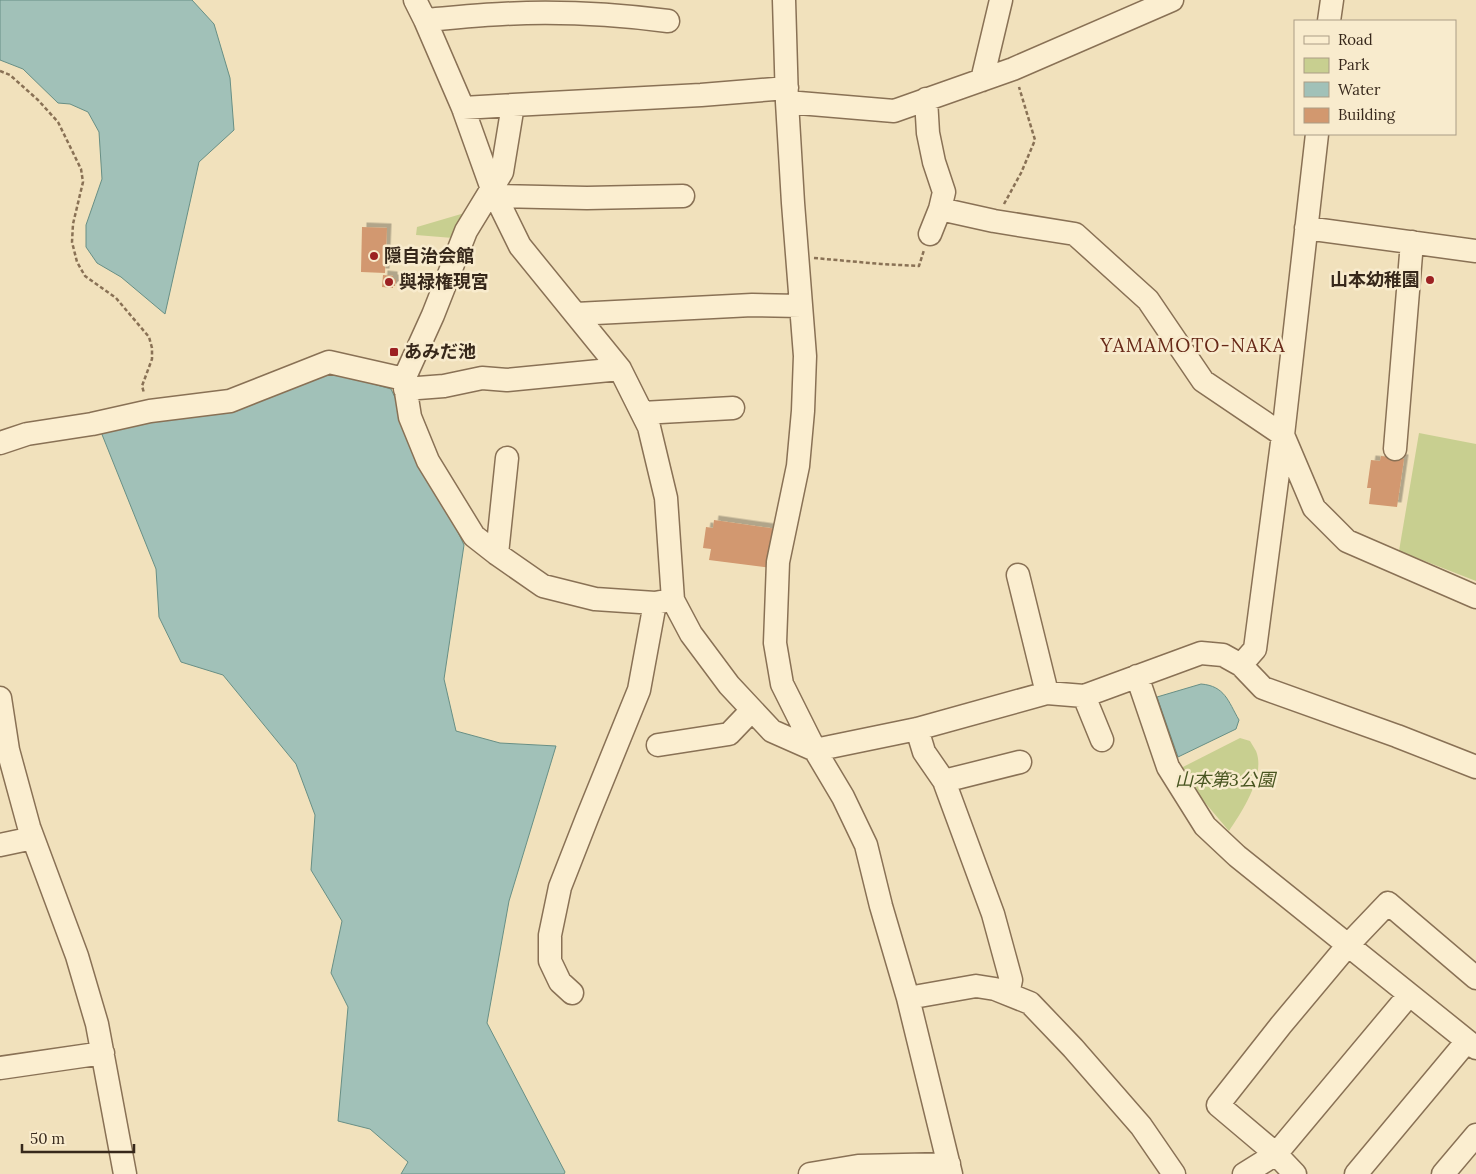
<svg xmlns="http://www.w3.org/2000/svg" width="1476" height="1174" font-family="Lora,'Noto Sans JP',serif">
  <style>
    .green { fill: #c8cf90 }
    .water { fill: #a1c1b8; stroke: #688f85 }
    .building { fill: #d2986f; filter: url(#shadow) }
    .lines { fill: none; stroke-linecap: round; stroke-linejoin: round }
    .minor-casing { stroke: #897155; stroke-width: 25 }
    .path { stroke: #897155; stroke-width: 2.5; stroke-dasharray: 4 2.5; stroke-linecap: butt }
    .minor { stroke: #fbeed0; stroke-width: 22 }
    .poi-dot { fill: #9c2122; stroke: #f8ebcd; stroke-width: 2 }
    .labels { text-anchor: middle; stroke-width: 5; stroke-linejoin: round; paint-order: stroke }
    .poi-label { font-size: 18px; font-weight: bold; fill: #37281b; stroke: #f8ebcd; text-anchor: start }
    .park-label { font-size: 18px; font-style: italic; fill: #485520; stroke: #f8ebcd }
    .neighbourhood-label { font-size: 19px; letter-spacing: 1px; fill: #672817; stroke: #f8ebcd }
  </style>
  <defs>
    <filter id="shadow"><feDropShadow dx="4.5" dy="-4.5" stdDeviation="0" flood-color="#0004"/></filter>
  </defs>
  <rect width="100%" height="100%" fill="#f1e1bc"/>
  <path class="green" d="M468,212L453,238L416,235L417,227Z
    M1419,433L1476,444V581L1399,551Z
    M1240,738L1250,741C1252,744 1254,748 1256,751C1266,775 1242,812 1229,831L1196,792L1181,768Z"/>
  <path class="water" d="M0,0H192L214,24L230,78L234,130L199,162L165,314L121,277L97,263L86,247V225L102,179L99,132L88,112L70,104L58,103L23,69L0,60Z
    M324,370L391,389L464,545L444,679L456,731L500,743L556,746L509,901L487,1023L565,1172L564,1174H401L408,1162L370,1129L338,1121L348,1007L331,973L342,921L311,870L315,815L296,764L223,675L181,662L159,617L156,569L101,432Z
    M1201,684C1225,686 1228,701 1239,720L1236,729L1178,757L1157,697Z"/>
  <path class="building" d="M362,227L387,228L385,273L361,272Z
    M383,275L393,276V279H396L395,286H393V288L382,287Z
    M1381,456L1404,459L1397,507L1369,504L1371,488H1367L1371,460L1380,461Z
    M714,520L777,529L772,568L709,560L711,549L703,548L706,527L713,528Z"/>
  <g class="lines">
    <g class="minor-casing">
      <path id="minor" d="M415,0L425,20L463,108L492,189L520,246L620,369L649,427L666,498L673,600L691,634L729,685L772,731L815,750L917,729L1047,693L1084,696L1201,653L1223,655L1241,665L1263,688L1397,736L1476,767
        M784,0L787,102L793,203L805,356L803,411L798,466L778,562L775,643L782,684L815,750L843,797L866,845L881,906L908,998L951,1174
        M425,20C451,18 477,15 502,14C557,11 613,14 668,21
        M1329,21L1332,0
        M982,80L1001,0
        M926,99L928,133L934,162L944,192L940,209L930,234
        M787,102L894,111L1013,69L1172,0
        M463,108L513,105
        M496,196L587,198L683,196
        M940,209L994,221L1075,234L1148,300L1203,381L1283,435L1314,508L1347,541L1476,597
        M1306,228L1476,251
        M576,314L752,305L801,306
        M404,379L410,417L428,461L474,536L497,554L543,586L595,599L655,603L671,600
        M405,389L444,386L482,378L507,380L620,369
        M642,413L733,408
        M0,443L27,434L92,424L150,411L230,401L329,362L404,379L433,315L466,231L502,172L513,105L701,95L787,88
        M1395,449L1412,242
        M497,554L507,458
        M1018,575L1047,693
        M1241,665L1255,649L1283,435L1317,134
        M1137,676L1168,767L1205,826L1237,856L1476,1048
        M1084,696L1102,740
        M0,698L8,750L29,827L77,956L97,1024L125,1174
        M917,729L924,752L944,781L993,914L1011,980L1008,994
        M658,745L729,734L752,710
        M944,781L1020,762
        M0,845L33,838
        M572,993L560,982L550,961V935L560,887L587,818L639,690L655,603
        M908,998L976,986L995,989L1030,1003L1073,1048L1141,1126L1174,1174
        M0,1068L103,1053
        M810,1174L858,1166L949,1164
        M1244,1174L1276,1154L1409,995
        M1295,1174L1276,1154L1218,1105L1281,1025L1348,945L1388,903L1476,978
        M1356,1174L1467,1041
        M1443,1174L1476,1135"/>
    </g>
    <path class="path" d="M0,71L10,75L38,100L58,122L81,169L83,182L73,224L72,242L77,262L85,276L116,298L149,337L152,348V359L142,386L144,393
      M1004,204L1021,173L1035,140L1019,87
      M814,258L881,264L919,266L924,250"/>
    <use href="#minor" class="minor"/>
  </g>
  <g class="poi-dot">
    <circle cx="374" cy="256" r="5"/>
    <circle cx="1430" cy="280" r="5"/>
    <circle cx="389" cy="282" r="5"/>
    <rect x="389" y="347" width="10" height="10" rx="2.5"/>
  </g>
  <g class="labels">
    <g class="poi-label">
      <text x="384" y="262">隠自治会館</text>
      <text x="1420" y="286" text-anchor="end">山本幼稚園</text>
      <text x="399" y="288">與禄権現宮</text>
      <text x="404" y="358">あみだ池</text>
    </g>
    <g class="park-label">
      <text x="1225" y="786">山本第3公園</text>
    </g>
    <g class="neighbourhood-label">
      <text x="1193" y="352">YAMAMOTO-NAKA</text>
    </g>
  </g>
  <rect x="1294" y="20" width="162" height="115" fill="#f8ebcd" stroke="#ab9d86"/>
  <rect x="1304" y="36" width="25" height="8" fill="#fbeed0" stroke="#ab9d86"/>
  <text x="1338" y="45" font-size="15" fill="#37281b">Road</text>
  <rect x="1304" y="58" width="25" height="15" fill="#c8cf90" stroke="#ab9d86"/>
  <text x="1338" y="70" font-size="15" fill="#37281b">Park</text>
  <rect x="1304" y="82" width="25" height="15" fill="#a1c1b8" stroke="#ab9d86"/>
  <text x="1338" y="95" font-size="15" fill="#37281b">Water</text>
  <rect x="1304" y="108" width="25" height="15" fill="#d2986f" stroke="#ab9d86"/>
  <text x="1338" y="120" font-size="15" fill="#37281b">Building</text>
  <path d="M22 1144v8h112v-8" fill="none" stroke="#37281b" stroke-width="2.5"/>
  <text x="30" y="1144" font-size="15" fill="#37281b" stroke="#f8ebcd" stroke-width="4" paint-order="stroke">50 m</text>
</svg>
